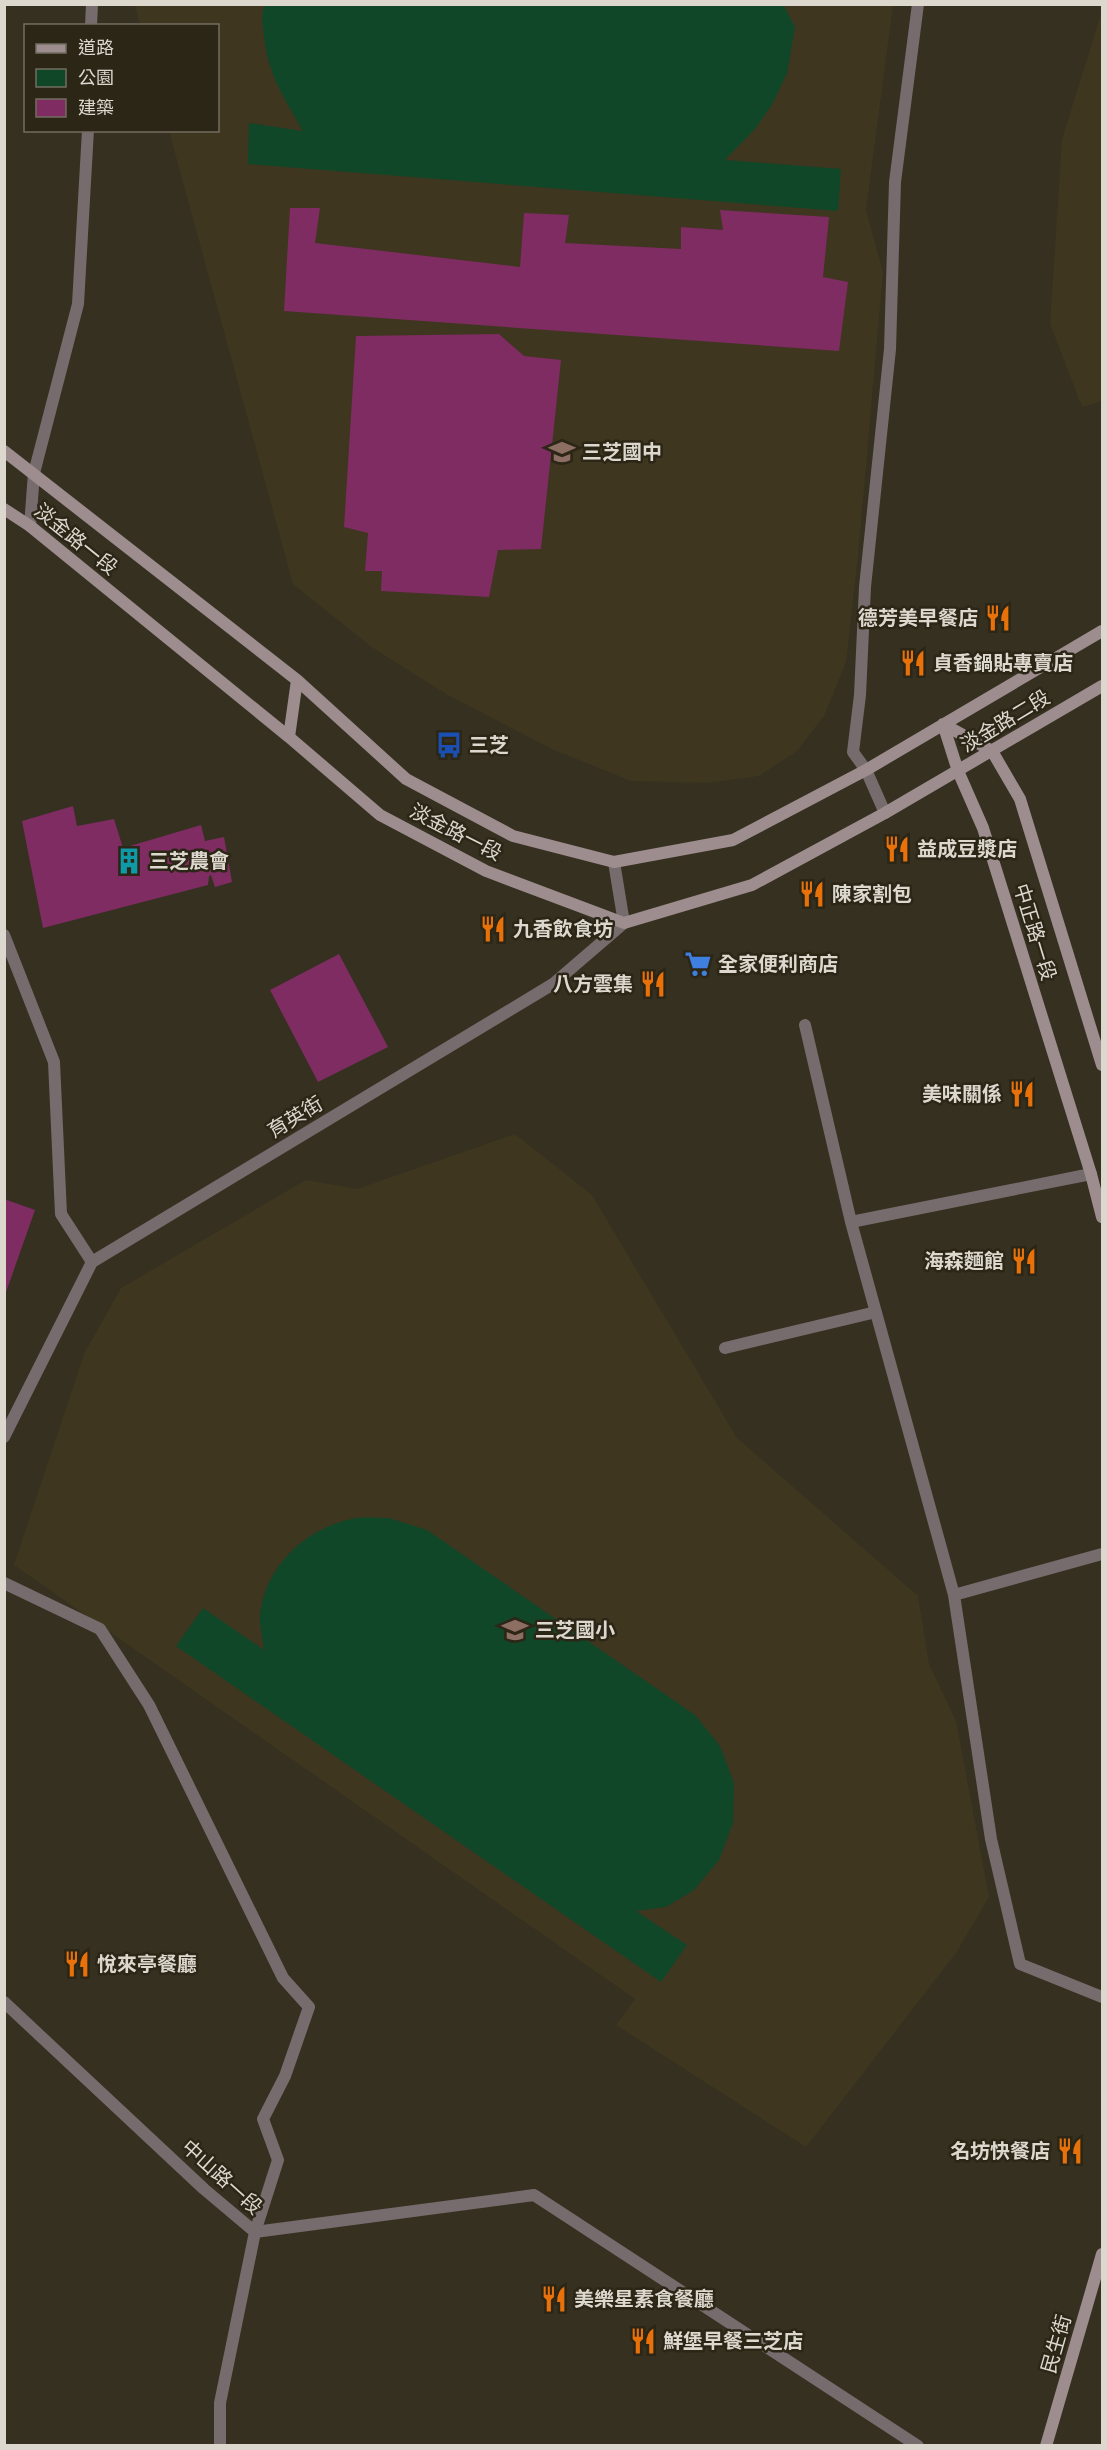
<svg xmlns="http://www.w3.org/2000/svg" width="1107" height="2450" font-family="'Roboto Condensed','Noto Sans TC',sans-serif">
  <style>
    .built { fill: #3e361f }
    .green { fill: #114729 }
    .building { fill: #7e2c61 }
    .lines { fill: none; stroke-linecap: round; stroke-linejoin: round }
    .lane { stroke: #766c6d; stroke-width: 12 }
    .street { stroke: #766c6d; stroke-width: 12 }
    .secondary { stroke: #9d8d8e; stroke-width: 12 }
    .labels { text-anchor: middle; stroke-width: 5; stroke-linejoin: round; paint-order: stroke }
    .poi-label { font-size: 20px; font-weight: bold; fill: #dcd8ce; stroke: #2c2617; text-anchor: start }
    .street-label { font-size: 20px; fill: #dcd8ce; stroke: #2c2617 }
  </style>
  <rect width="100%" height="100%" fill="#363020"/>
  <path class="built" d="M135,5H893L866,210L883,272L858,556L846,662L824,716L797,751L759,776L707,783L631,781L552,749L446,694L373,648L293,584L169,131L218,130V26L140,25Z
    M1102,11V401L1082,407L1050,324L1062,139Z
    M515,1134L592,1195L737,1438L918,1596L929,1664L956,1721L989,1897L956,1953L806,2147L616,2025L635,1999L14,1565L85,1352L121,1288L306,1180L357,1189Z"/>
  <path class="green" d="M783,4L795,27L787,73L773,103L755,129L725,160L841,169L838,211L248,164L249,123L303,131C284,97 269,77 264,37C263,25 260,16 265,5Z
    M389,1518L427,1530L695,1715L720,1746L734,1783L733,1823L719,1860L694,1890L666,1907L636,1911L687,1945L661,1982L176,1646L203,1608L264,1650C263,1640 260,1628 260,1618C263,1569 303,1531 347,1520C360,1516 376,1518 389,1518Z"/>
  <path class="building" d="M290,208H320L315,243L520,267L524,213L569,215L565,243L681,249V227L723,230L720,210L829,217L823,277L848,282L839,351L284,311Z
    M499,334L524,356L561,360L541,549L498,550L489,597L381,591L382,571H365L368,533L344,527L356,336Z
    M73,806L77,826L114,819L123,848L201,825L205,841L224,837L232,882L215,887L211,875L209,876L208,885L43,928L22,821Z
    M339,954L388,1047L318,1082L270,990Z
    M4,1199L35,1210L5,1295H4Z"/>
  <g class="lines">
    <path class="lane" d="M805,1025L851,1222
      M1091,1174L851,1222L954,1595L991,1839L1020,1964L1102,1997
      M725,1348L876,1312
      M4,1583L100,1629L149,1705L283,1978L309,2007L285,2076L263,2119L278,2160L255,2232
      M954,1595L1102,1554"/>
    <path class="street" d="M91,26L92,4
      M30,526L34,473L78,304L88,130
      M885,813L866,770L853,752L860,695L865,587L890,349L895,182L918,4
      M4,935L54,1062L61,1214L92,1262
      M4,1437L92,1262L553,984L624,923L614,862
      M4,2002L204,2189L255,2232L220,2403V2446
      M255,2232L534,2195L918,2446"/>
    <path class="secondary" d="M4,451L297,680L406,779L513,836L614,862L733,840L866,770L1102,631
      M4,509L30,526L289,737L380,815L486,871L624,923L752,885L885,813L1102,686
      M943,724L958,771L983,828L1091,1174L1102,1217
      M943,724L992,751L1020,799L1102,1065
      M289,737L297,680
      M1046,2446L1102,2254"/>
  </g>
  <defs>
    <g id="school-bare" transform="scale(2.07)"><path d="M0-5L7-2L0 1L-7-2ZM-4 1L0 2.5L4 1V4Q0 6-4 4Z" fill="#8d6e63" stroke="#2c2617" stroke-width="2.5" paint-order="stroke"/></g>
    <g id="restaurant-bare" transform="scale(2.07)"><path d="M-5-6h1v4h1v-4h1v4h1v-4h1v5L-1.5 .5V6h-2V.5L-5-1ZM5-6V6H3V1.5H1.5Q1.5-4 5-6Z" fill="#e8710a" stroke="#2c2617" stroke-width="2.5" paint-order="stroke"/></g>
    <g id="bus-bare" transform="scale(2.07)"><path d="M-5-6H5V4H4V6H2V4H-2V6H-4V4H-5ZM-3.5-4V0h7V-4ZM-3.5 1.2v1.5H-2V1.2ZM2 1.2v1.5H3.5V1.2Z" fill="#1a4fb4" stroke="#2c2617" stroke-width="2.5" paint-order="stroke"/></g>
    <g id="building-bare" transform="scale(2.07)"><path d="M-4-6H4V6H1V3H-1V6H-4ZM-2.5-4.3h1.7v1.8h-1.7ZM.8-4.3h1.7v1.8H.8ZM-2.5-1h1.7V.8h-1.7ZM.8-1h1.7V.8H.8Z" fill="#0f9aa8" stroke="#2c2617" stroke-width="2.5" paint-order="stroke"/></g>
    <g id="supermarket-bare" transform="scale(2.07)"><path d="M-6-5.5h2.5l.6 2H6L4.5 2H-2.5L-4.4-4H-6ZM-1.5 3.2a1.3 1.3 0 1 0 .1 0ZM3 3.2a1.3 1.3 0 1 0 .1 0Z" fill="#3f7fe0" stroke="#2c2617" stroke-width="2.5" paint-order="stroke"/></g>
  </defs>
  <g fill-rule="evenodd">
    <use href="#school-bare" x="562" y="452"/>
    <use href="#restaurant-bare" x="998" y="618"/>
    <use href="#restaurant-bare" x="913" y="663"/>
    <use href="#bus-bare" x="449" y="745"/>
    <use href="#restaurant-bare" x="897" y="849"/>
    <use href="#building-bare" x="129" y="861"/>
    <use href="#restaurant-bare" x="812" y="894"/>
    <use href="#restaurant-bare" x="493" y="929"/>
    <use href="#supermarket-bare" x="698" y="964"/>
    <use href="#restaurant-bare" x="653" y="984"/>
    <use href="#restaurant-bare" x="1022" y="1094"/>
    <use href="#restaurant-bare" x="1024" y="1261"/>
    <use href="#school-bare" x="515" y="1630"/>
    <use href="#restaurant-bare" x="77" y="1964"/>
    <use href="#restaurant-bare" x="1070" y="2151"/>
    <use href="#restaurant-bare" x="554" y="2299"/>
    <use href="#restaurant-bare" x="643" y="2341"/>
  </g>
  <g class="labels">
    <g class="poi-label">
      <text x="582" y="459">三芝國中</text>
      <text x="978" y="625" text-anchor="end">德芳美早餐店</text>
      <text x="933" y="670">貞香鍋貼專賣店</text>
      <text x="469" y="752">三芝</text>
      <text x="917" y="856">益成豆漿店</text>
      <text x="149" y="868">三芝農會</text>
      <text x="832" y="901">陳家割包</text>
      <text x="513" y="936">九香飲食坊</text>
      <text x="718" y="971">全家便利商店</text>
      <text x="633" y="991" text-anchor="end">八方雲集</text>
      <text x="1002" y="1101" text-anchor="end">美味關係</text>
      <text x="1004" y="1268" text-anchor="end">海森麵館</text>
      <text x="535" y="1637">三芝國小</text>
      <text x="97" y="1971">悅來亭餐廳</text>
      <text x="1050" y="2158" text-anchor="end">名坊快餐店</text>
      <text x="574" y="2306">美樂星素食餐廳</text>
      <text x="663" y="2348">鮮堡早餐三芝店</text>
    </g>
    <g class="street-label">
      <text transform="translate(76 539) rotate(39)" y="7">淡金路一段</text>
      <text transform="translate(1005 721) rotate(-31)" y="7">淡金路二段</text>
      <text transform="translate(456 832) rotate(27)" y="7">淡金路一段</text>
      <text transform="translate(1035 932) rotate(73)" y="7">中正路一段</text>
      <text transform="translate(295 1117) rotate(-31)" y="7">育英街</text>
      <text transform="translate(222 2177) rotate(42)" y="7">中山路一段</text>
      <text transform="translate(1056 2344) rotate(-74)" y="7">民生街</text>
    </g>
  </g>
  <rect width="1107" height="2450" fill="none" stroke="#dcd8ce" stroke-width="12"/>
  <rect x="24" y="24" width="195" height="108" fill="#2c2617" stroke="#726d60" stroke-width="1.5"/>
  <rect x="36" y="44" width="30" height="9" fill="#9d8d8e" stroke="#726d60" stroke-width="1.5"/>
  <text x="78" y="54" font-size="18" fill="#dcd8ce">道路</text>
  <rect x="36" y="69" width="30" height="18" fill="#114729" stroke="#726d60" stroke-width="1.5"/>
  <text x="78" y="84" font-size="18" fill="#dcd8ce">公園</text>
  <rect x="36" y="99" width="30" height="18" fill="#7e2c61" stroke="#726d60" stroke-width="1.5"/>
  <text x="78" y="114" font-size="18" fill="#dcd8ce">建築</text>
</svg>
